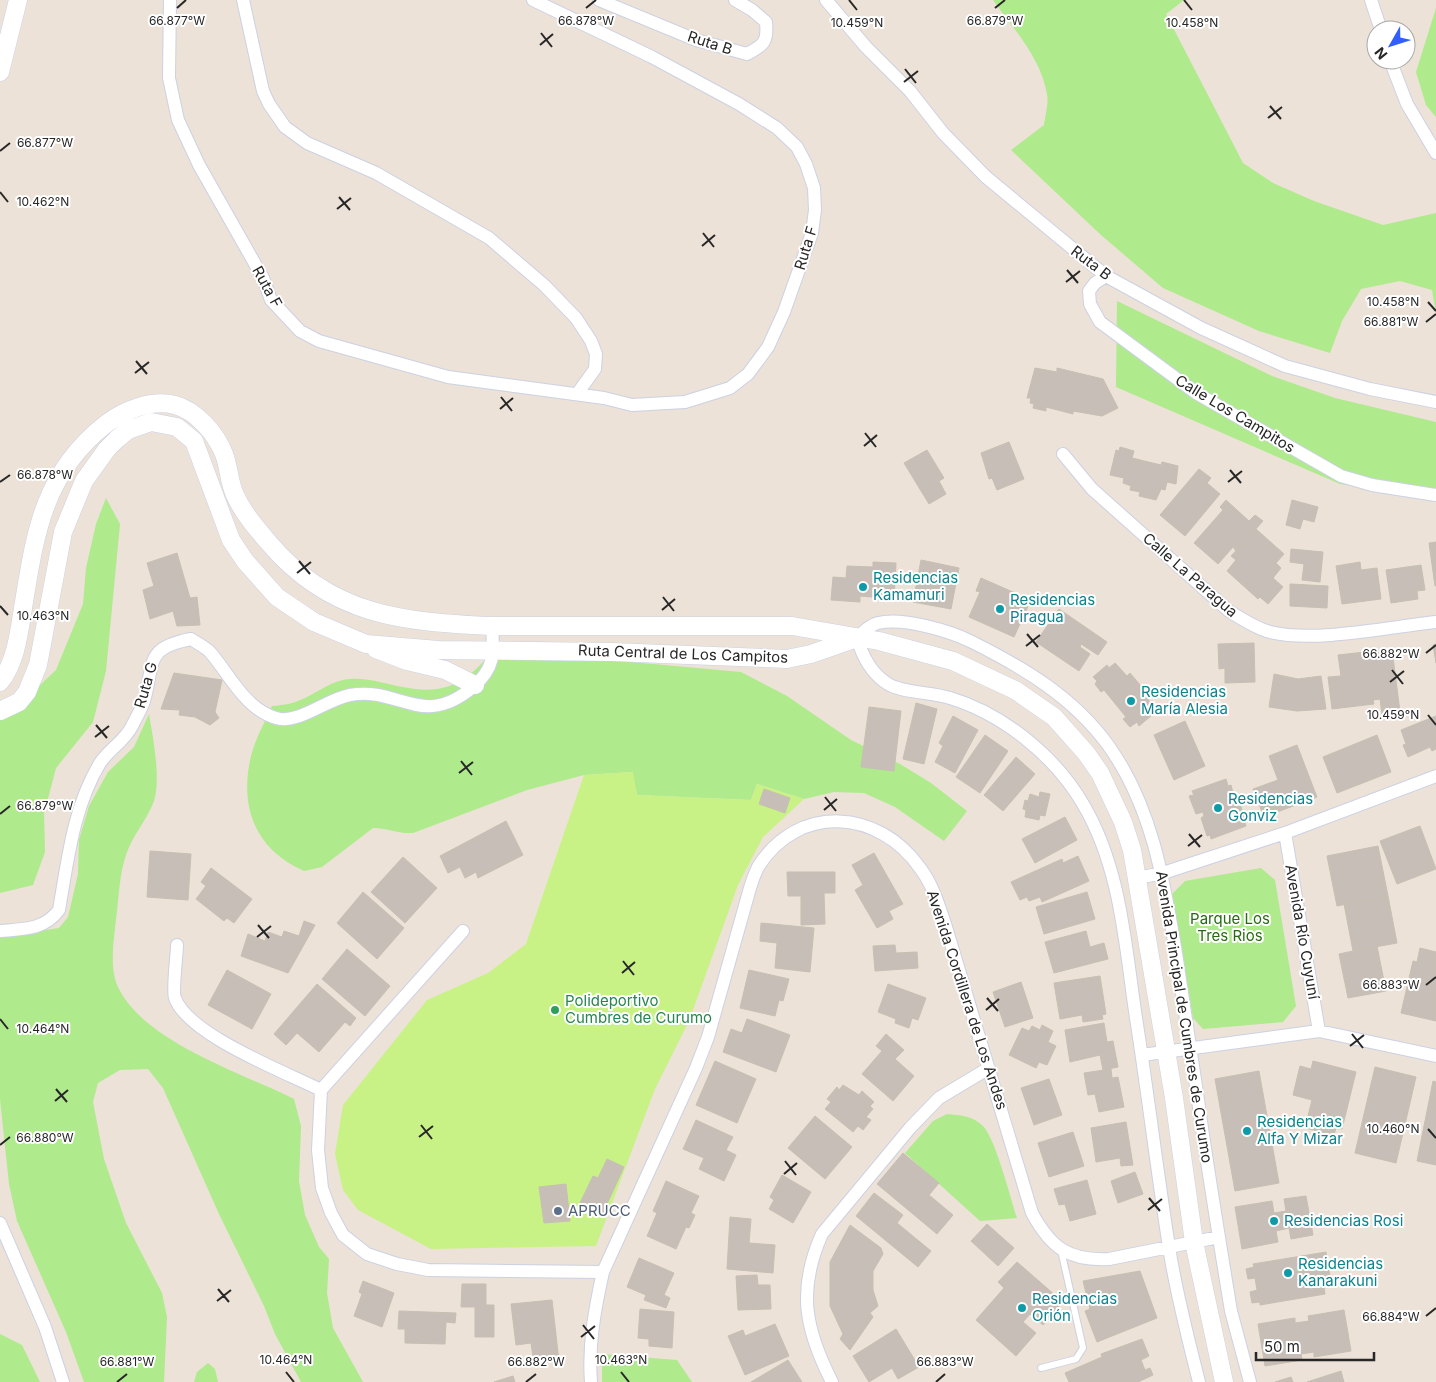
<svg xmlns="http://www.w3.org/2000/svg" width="1436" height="1382" font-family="Inter,sans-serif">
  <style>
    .green { fill: #afea8c }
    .pitch { fill: #c8f286 }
    .building { fill: #c7bfb7; stroke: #c7bfb1 }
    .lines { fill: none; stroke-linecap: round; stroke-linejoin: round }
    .lane-casing { stroke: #ccd1e3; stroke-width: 8 }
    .street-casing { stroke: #ccd1e3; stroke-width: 14 }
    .secondary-casing { stroke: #ccd1e3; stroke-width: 19 }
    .lane { stroke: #fff; stroke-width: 6 }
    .street { stroke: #fff; stroke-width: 12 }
    .secondary { stroke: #fff; stroke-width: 18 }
    .ticks { fill: none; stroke: #272727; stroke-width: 2 }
    .culture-dot { fill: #0f9aa8; stroke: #fff; stroke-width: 2 }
    .leisure-dot { fill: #2e9e5b; stroke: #fff; stroke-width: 2 }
    .service-dot { fill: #5c6f8a; stroke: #fff; stroke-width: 2 }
    .labels { text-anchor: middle; stroke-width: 4; stroke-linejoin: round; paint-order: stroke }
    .street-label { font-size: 15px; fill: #272727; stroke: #fff }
    .culture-label { font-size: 15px; fill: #0d838f; stroke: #fff; text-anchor: start }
    .park-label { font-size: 15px; fill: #276a11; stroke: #fff }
    .leisure-label { font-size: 15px; fill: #27864d; stroke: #fff; text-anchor: start }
    .service-label { font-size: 15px; fill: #4e5e75; stroke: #fff; text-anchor: start }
    .ticks-label { font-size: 12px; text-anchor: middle; fill: #272727; stroke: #fff; stroke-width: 4; stroke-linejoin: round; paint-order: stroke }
  </style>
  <rect width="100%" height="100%" fill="#ece2d7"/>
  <path class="green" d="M993,0H1184L1166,14L1243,163L1273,183L1314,201L1383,225L1436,213V313L1432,290L1400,281L1361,289L1342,321L1330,353L1259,331L1163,288L1101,235L1011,150L1044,125C1045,116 1049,103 1047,94C1041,58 1013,28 993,0Z
    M1436,8V117L1426,105L1416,72Z
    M1117,301L1272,376L1335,398L1436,422V498L1340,484L1116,387Z
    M106,498L120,524L106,671L93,722L56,768L44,814L45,852L33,885L0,893V707L40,685L56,670L83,604L86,568L96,524Z
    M499,645L543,654L741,672L787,696L851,740L900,764L931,783L967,811L944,841L895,807L864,793L834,792L804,799L757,784L751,800L637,795L632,772L584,775L527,790L413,833C398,834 387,828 373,828L322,867L304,871C255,849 239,807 251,756C255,739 265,722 272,706C280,705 288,705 295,702C315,696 329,680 351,679C367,678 382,683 397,686C449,697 465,683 499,645Z
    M149,714C153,738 161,778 154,801C147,820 132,836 126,855C119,875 119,898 116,919C114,939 109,968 118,987C144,1042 242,1073 294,1099L301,1126L299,1181L305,1215L319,1247L329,1259L327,1293L333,1328L363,1382H301L275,1334L264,1306L219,1214L163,1088L148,1069L120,1070L98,1083L93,1102L104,1159L126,1223L162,1293L167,1317L164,1382H84L66,1332L17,1221L9,1184L0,1099V937L59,928L68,917L78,874L79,840L89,806L108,772L134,747Z
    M1261,868L1275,880L1296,1006L1283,1022L1203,1029L1193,1018L1172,894L1185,881Z
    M947,1114C960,1115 973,1116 983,1126C996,1140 1010,1197 1017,1218L980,1221L905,1153L933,1121Z
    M0,1334L22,1345L40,1382H0Z
    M602,1354L677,1360L692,1382H602Z
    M208,1363L215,1369L218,1382H194L197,1372Z"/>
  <path class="pitch" d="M633,772L637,795L751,800L757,784L804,799L763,837L738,885L689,1021L655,1089L596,1246L431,1249L358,1210L343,1190L335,1154L343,1105L427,1000L488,973L526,944L584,775Z"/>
  <path class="building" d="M1035,368L1057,372V368L1103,379L1118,408L1102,416L1073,411V414L1046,407V411L1033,408L1034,404L1030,403L1031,398H1027Z
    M1009,442L1024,479L997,490L992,478L989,479L981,453Z
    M1120,447L1134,451L1132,458L1161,465L1162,462L1178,466L1176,484L1167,482L1165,490L1161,489L1156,500L1139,496L1140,492L1130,490L1131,486L1123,483L1124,478L1110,475L1116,450L1119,451Z
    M927,450L944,478L939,481L946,494L929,504L904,463Z
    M1199,469L1211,478L1207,483L1220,494L1185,536L1160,515Z
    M1226,500L1249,521L1255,515L1263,521L1236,551L1233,547L1218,564L1194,543L1223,510L1220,507Z
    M1292,500L1318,507L1314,522L1303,519L1300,529L1286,525Z
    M1256,529L1284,554L1276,563L1281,568L1273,578L1283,587L1268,604L1260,597L1258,599L1227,571L1236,560L1231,556Z
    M1436,542V586H1435L1429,543Z
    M1291,549L1323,552L1320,582L1302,580L1304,564L1290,562Z
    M177,553L190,598L197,597L200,625L177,626L173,611L150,619L143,590L154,586L147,563Z
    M921,560L959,568L951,609L913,602Z
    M873,562L896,563L894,599L860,596V602L831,600L833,577L846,578L847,566L873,567Z
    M1360,562L1361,570L1377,568L1381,599L1342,604L1336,566Z
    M1421,565L1425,590L1417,591L1418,599L1391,603L1386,570Z
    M981,578L1031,600L1014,637L969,617L980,592L976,591Z
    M1290,584L1328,586L1327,608L1290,606Z
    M1059,609L1107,642L1098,655L1081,644L1080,647L1090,654L1079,671L1036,642Z
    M1254,643L1255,682L1225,683V668L1219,669L1218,644Z
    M1436,644V663L1433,645Z
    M1392,649L1400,712L1382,714L1380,699L1373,700L1374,704L1332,709L1328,677L1341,676L1338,655Z
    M1115,663L1127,676L1130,673L1146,692L1143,694L1155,707L1149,712L1152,715L1139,726L1137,722L1130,727L1123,719L1126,717L1104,690L1101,692L1095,684L1097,681L1093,677L1107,665L1109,668Z
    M174,673L222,680L215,712L219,718L210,725L195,717L179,715L180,710L161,709Z
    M1274,674L1298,679L1321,676L1326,709L1297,711L1269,707Z
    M916,703L937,709L924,764L903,759Z
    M869,707L901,711L894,771L861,767Z
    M953,716L978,730L955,773L935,762L943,746L939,743Z
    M1436,716V749L1432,751L1430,747L1408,757L1403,745L1406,744L1401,730Z
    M1185,721L1205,766L1174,780L1154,735Z
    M985,735L1008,751L980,793L956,777Z
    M1377,735L1391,772L1337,793L1323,757Z
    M1297,745L1317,797L1264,817L1253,789L1278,780L1269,756Z
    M1016,757L1035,774L1003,811L984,795Z
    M1226,779L1228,786L1231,785L1236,805L1240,803L1246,826L1211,839L1210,835L1207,836L1201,818L1204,816L1203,812L1196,814L1189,796L1194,795L1192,791Z
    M764,789L790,798L785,813L759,804Z
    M1040,792L1050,794L1045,816L1040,815L1039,820L1025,817L1026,810L1023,809L1025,800L1028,801L1030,794L1039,797Z
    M1065,817L1077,840L1035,863L1022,839Z
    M506,821L523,855L478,878L476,872L465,878L460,867L448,873L440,856Z
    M1420,826L1436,869L1397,884L1380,841Z
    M1378,846L1388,896L1337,906L1327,856Z
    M150,851L191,854L188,900L147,897Z
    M874,853L903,904L889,911L893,919L877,928L855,890L863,885L852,865Z
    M1078,856L1089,881L1042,902L1040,897L1029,901L1027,897L1020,900L1011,882L1062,859L1063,863Z
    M403,857L437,888L405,923L371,892Z
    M211,868L252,899L234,923L227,918L224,921L196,899L206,886L201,882Z
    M787,872H835V893H824L825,924L801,925V896H788Z
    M363,892L404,928L377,959L337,923Z
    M1087,892L1095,919L1044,934L1036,907Z
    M1388,896L1397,943L1353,951L1344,904Z
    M304,921L315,925L288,973L241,956L248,934L265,941L268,932L282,937L284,931L299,936Z
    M761,923L814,928L810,972L775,968L777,943L760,941Z
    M1086,931L1090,947L1104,943L1108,959L1054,973L1045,942Z
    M895,945L896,953L917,952L918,968L875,971L873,946Z
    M1377,946L1386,991L1348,998L1339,954Z
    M1420,948L1436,952V1021L1401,1013L1413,961L1417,962Z
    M347,949L390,986L365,1016L322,979Z
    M227,970L271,994L252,1029L208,1005Z
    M749,970L789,979L783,1001L779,1000L775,1016L740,1008Z
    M1100,976L1106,1014L1102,1015L1103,1019L1083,1022L1082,1015L1060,1019L1054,983Z
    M1021,982L1033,1018L1005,1027L993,992Z
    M317,984L356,1018L350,1026L345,1022L319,1052L297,1033L286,1045L274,1034Z
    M888,984L926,998L918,1020L912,1018L909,1028L895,1023L896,1019L878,1012Z
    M747,1019L790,1035L776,1072L723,1052L731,1029L742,1033Z
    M1104,1023L1107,1042L1113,1041L1118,1067L1103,1070L1100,1055L1070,1062L1065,1030Z
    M1042,1025L1053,1031L1048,1042L1056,1046L1047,1065L1039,1062L1036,1068L1009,1055L1022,1028L1029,1031L1032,1026L1040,1030Z
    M886,1034L904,1050L895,1059L914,1076L893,1101L862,1074L882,1051L876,1046Z
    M715,1061L756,1079L737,1123L696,1105Z
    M1313,1061L1356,1072L1342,1129L1336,1128L1334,1135L1305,1128L1312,1100L1293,1095L1300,1066L1311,1069Z
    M1375,1067L1416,1077L1396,1163L1355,1153Z
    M1111,1069L1112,1078L1118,1077L1124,1107L1099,1112L1095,1094L1088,1095L1084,1073Z
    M1259,1071L1279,1183L1235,1191L1215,1079Z
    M1049,1079L1062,1115L1034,1125L1021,1088Z
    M1433,1081L1436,1082V1165L1417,1161Z
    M843,1085L859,1095L862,1091L874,1102L870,1106L873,1109L866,1117L871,1120L863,1130L858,1126L853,1132L825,1109L831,1102L827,1099L837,1087L839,1090Z
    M815,1116L852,1147L825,1179L788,1148Z
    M696,1120L733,1137L726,1150L736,1155L724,1181L699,1169L704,1158L683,1149Z
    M1126,1122L1133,1165L1121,1166L1120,1158L1096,1162L1091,1128Z
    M1073,1132L1084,1166L1049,1177L1038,1143Z
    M903,1153L939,1183L929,1195L953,1215L937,1234L877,1184Z
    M607,1159L624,1167L602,1215L579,1205L593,1176L598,1178Z
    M1135,1172L1143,1194L1118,1203L1111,1181Z
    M782,1175L811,1192L793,1223L769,1209L774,1200L770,1197Z
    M1087,1180L1096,1214L1070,1221L1065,1204L1059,1205L1054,1189Z
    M666,1181L699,1196L691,1213L695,1215L689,1228L686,1227L676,1249L647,1236L657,1213L653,1211Z
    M566,1184L570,1221L544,1223L539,1187Z
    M874,1193L903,1215L897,1223L931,1251L918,1267L856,1216Z
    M1306,1196L1313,1235L1291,1239L1289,1228L1276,1231L1278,1242L1242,1249L1235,1207L1272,1201L1274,1213L1286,1211L1284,1199Z
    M730,1217L751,1219L749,1243L775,1245L773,1273L727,1269Z
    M987,1224L1014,1248L998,1266L971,1241Z
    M850,1225L881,1248L883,1254L873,1271V1290L878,1306L870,1313L873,1317L850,1350L840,1339L843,1334L830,1306V1262Z
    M1326,1252L1332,1287L1324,1288L1325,1294L1260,1305V1302L1252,1303L1250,1292L1257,1290L1255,1278L1248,1279L1246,1269L1254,1267L1253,1264Z
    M639,1258L674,1273L664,1295L670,1298L666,1308L644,1300L646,1295L627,1287Z
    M1017,1262L1063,1302L1043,1325L1030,1314L1023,1322L1036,1333L1016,1356L976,1320L1004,1288L998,1282Z
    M1140,1271L1157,1318L1097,1342L1085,1311L1090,1309L1083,1281Z
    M757,1275L758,1285H770L771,1309L738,1310L736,1276Z
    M363,1281L394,1293L382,1327L354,1316L362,1294L359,1292Z
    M462,1284H486V1305H494V1337H475V1307H461Z
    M552,1300L559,1361L534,1364L531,1343L516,1345L511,1304Z
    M640,1309L674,1312L672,1348L649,1346V1339L638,1338Z
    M1344,1310L1351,1351L1314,1357V1352L1301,1354L1302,1360L1265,1366L1258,1324L1295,1318V1323L1309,1321L1308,1316Z
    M399,1311L456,1313L455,1323L446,1322L445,1344L405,1343V1329H398Z
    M775,1324L789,1356L745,1375L728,1336L743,1330L745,1336Z
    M896,1329L919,1367L898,1379L892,1368L869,1382L853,1356Z
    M1142,1339L1149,1356L1141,1360L1145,1370L1150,1368L1153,1375L1138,1382H1069L1065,1373L1102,1357L1101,1354Z
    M788,1360L802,1382H751Z
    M1341,1371L1344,1382H1307Z
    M513,1376L515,1382H494Z
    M1291,1377L1293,1382H1275Z"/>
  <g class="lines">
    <g class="lane-casing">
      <path id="lane" d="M1041,1368L1076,1359L1083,1348L1061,1250"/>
    </g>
    <g class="street-casing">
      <path id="street" d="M170,0L169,78L178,120L199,165L263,278L271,300L300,331L319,341L448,377L604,398L632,405L685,402L730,388L748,374L768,347L784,312L812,233L815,210L814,188L806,164L797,147L777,128L739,104L652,57L533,0
        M243,0L263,91L269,104L285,127L307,143L376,173L489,238L544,285L576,318L591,341L596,354L595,369L577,394
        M599,0L696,40L747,54C764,45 768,42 766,22L752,10L735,0
        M826,0L866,47L910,91L943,133L986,177L1106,276L1201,328L1285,366L1370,389L1436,402
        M1371,0L1381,30
        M1390,60L1407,104L1436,153
        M1106,276L1095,283L1089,291L1090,304L1100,322L1196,393L1341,476L1372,485L1436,495
        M1063,454L1092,489L1229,611C1242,619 1255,628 1270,632C1315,643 1389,627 1436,622
        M1285,833L1319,1031
        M1137,878L1163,873L1285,833L1436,776
        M0,931C24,929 44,930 59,910C68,859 73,808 100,763C109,749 125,741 132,726C136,718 141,710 144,701C155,663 144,648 191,639C197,643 205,647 210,652C230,675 245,709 276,718C297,725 327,699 350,695C399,686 422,730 473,687C495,668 494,654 492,626
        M463,931L321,1090L318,1150L322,1188L331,1213L343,1235L367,1254L397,1264L428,1270L603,1272
        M177,945C177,955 172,991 175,998C188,1035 285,1072 321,1090
        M1142,1055L1319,1031L1436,1056
        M0,1223L45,1327L63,1382
        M591,1382C588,1345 595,1308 603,1272L696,1068L708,1037L750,888C752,881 755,873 758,867C798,803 879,809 920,868C933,885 939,906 946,927L1032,1213C1051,1248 1069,1261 1109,1259L1219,1237
        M832,1382C805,1329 797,1290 822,1234L910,1128L939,1098L989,1068
        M1199,1382C1188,1338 1176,1293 1169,1247C1157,1171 1148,1094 1136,1018C1125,945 1121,868 1083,804C1055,756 1003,714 950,698C932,692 899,693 885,682C871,672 862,655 857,638C863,632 870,625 878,623C903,617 950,631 972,642C1024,668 1073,697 1108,745C1152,806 1164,881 1176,953C1183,1000 1190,1046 1197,1093C1207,1166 1219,1238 1231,1311L1250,1382"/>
    </g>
    <g class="secondary-casing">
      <path id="secondary" d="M0,72L18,0
        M376,649L407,661L445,670L475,685
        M0,682C16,662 19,633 23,608C35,534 43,473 106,424C124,410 152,399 175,405C197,411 216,434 224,454C229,467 229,482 235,495C243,513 257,529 269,543C331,616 403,622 492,626H792L879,641L953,661L1015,690L1054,717L1086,753L1100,773L1123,822L1132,850L1174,1098L1194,1242L1224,1382
        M0,711L19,702L27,692L38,665L63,532L84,481L107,449L117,439L128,430L151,422L177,427L194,441L231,540L245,561L277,597L314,622L366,644L438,650L612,652L787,659L811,654L854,639"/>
    </g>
    <use href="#lane" class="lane"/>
    <use href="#street" class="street"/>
    <use href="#secondary" class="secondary"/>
  </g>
  <path class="ticks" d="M849,0L857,10M1184,0L1192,10M177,8L186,0M586,8L596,0M995,8L1005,0M541,33L552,47M540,45L553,34M905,69L916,83M904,82L918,71M1270,106L1281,119M1268,118L1282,107M0,151L10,143M0,192L8,202M339,197L350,210M337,209L351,198M703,233L714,247M702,246L715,235M1067,270L1078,283M1066,282L1080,271M1428,302L1436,311M1426,322L1436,314M136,361L147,374M135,373L149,362M501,397L512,411M500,409L513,398M865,433L876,447M864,446L877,435M1230,470L1241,483M0,482L10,475M1228,482L1242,471M299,561L310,574M297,573L311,562M663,597L674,611M0,606L8,615M662,610L675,599M1027,634L1038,647M1026,646L1040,635M1426,653L1436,645M1392,670L1403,684M1390,682L1404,671M1428,715L1436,725M96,725L107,738M95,737L109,726M461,761L472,775M459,773L473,762M825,797L836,811M824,810L837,799M0,814L10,806M1189,834L1200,847M1188,846L1202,835M258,925L269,938M257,937L271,926M623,961L634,975M622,973L635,962M1426,985L1436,977M987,998L998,1011M986,1010L999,999M0,1019L8,1029M1352,1034L1363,1048M1350,1046L1364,1035M56,1089L67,1102M55,1101L68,1090M421,1125L432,1139M1428,1129L1436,1138M419,1137L433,1126M0,1145L10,1137M785,1161L796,1175M784,1174L797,1163M1149,1198L1160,1211M1148,1210L1162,1199M218,1289L229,1302M217,1301L231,1290M1426,1316L1436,1308M583,1325L594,1339M581,1337L595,1326M286,1372L294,1382M621,1372L629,1382M117,1382L127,1374M526,1382L536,1374M936,1382L945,1374"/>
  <g class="culture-dot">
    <circle cx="863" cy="587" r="5"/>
    <circle cx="1000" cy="609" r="5"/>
    <circle cx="1131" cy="701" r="5"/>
    <circle cx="1218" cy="808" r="5"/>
    <circle cx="1247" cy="1131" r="5"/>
    <circle cx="1274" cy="1221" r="5"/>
    <circle cx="1288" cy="1273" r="5"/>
    <circle cx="1022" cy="1308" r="5"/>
  </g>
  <circle class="leisure-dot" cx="555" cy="1010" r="5"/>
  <circle class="service-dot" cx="558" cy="1211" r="5"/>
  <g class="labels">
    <g class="street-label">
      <text transform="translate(710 43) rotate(18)" y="5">Ruta B</text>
      <text transform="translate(806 248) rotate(-73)" y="5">Ruta F</text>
      <text transform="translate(1091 263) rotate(37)" y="5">Ruta B</text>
      <text transform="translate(267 287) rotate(61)" y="5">Ruta F</text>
      <text transform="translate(1235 414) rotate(31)" y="5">Calle Los Campitos</text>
      <text transform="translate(1190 575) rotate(41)" y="5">Calle La Paragua</text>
      <text transform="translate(683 654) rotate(2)" y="5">Ruta Central de Los Campitos</text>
      <text transform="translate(146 685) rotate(-74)" y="5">Ruta G</text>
      <text transform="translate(1302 932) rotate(80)" y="5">Avenida Río Cuyuní</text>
      <text transform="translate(967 1000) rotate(72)" y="5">Avenida Cordillera de Los Andes</text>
      <text transform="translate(1184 1017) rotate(81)" y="5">Avenida Principal de Cumbres de Curumo</text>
    </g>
    <g class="culture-label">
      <text x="873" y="583">Residencias<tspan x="873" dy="17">Kamamuri</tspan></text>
      <text x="1010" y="605">Residencias<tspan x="1010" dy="17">Piragua</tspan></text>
      <text x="1141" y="697">Residencias<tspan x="1141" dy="17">María Alesia</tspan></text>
      <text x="1228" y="804">Residencias<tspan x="1228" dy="17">Gonviz</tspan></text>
      <text x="1257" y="1127">Residencias<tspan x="1257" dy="17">Alfa Y Mizar</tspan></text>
      <text x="1284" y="1226">Residencias Rosi</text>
      <text x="1298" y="1269">Residencias<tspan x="1298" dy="17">Kanarakuni</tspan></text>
      <text x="1032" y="1304">Residencias<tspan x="1032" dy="17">Orión</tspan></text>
    </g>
    <g class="park-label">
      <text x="1230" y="924">Parque Los<tspan x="1230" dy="17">Tres Rios</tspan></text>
    </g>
    <g class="leisure-label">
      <text x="565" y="1006">Polideportivo<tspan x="565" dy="17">Cumbres de Curumo</tspan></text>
    </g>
    <g class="service-label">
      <text x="568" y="1216">APRUCC</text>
    </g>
  </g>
  <g class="ticks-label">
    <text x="177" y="25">66.877°W</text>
    <text x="586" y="25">66.878°W</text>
    <text x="995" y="25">66.879°W</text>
    <text x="857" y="27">10.459°N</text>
    <text x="1192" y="27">10.458°N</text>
    <text x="45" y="147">66.877°W</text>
    <text x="43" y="206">10.462°N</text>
    <text x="1393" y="306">10.458°N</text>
    <text x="1391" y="326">66.881°W</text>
    <text x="45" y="479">66.878°W</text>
    <text x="43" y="620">10.463°N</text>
    <text x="1391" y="658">66.882°W</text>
    <text x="1393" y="719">10.459°N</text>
    <text x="45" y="810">66.879°W</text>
    <text x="1391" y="989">66.883°W</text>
    <text x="43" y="1033">10.464°N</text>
    <text x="1393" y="1133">10.460°N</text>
    <text x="45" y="1142">66.880°W</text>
    <text x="1391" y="1321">66.884°W</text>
    <text x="286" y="1364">10.464°N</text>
    <text x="621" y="1364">10.463°N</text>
    <text x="127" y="1366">66.881°W</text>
    <text x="536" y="1366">66.882°W</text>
    <text x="945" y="1366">66.883°W</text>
  </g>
  <g transform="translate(1391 45) rotate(231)"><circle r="24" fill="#ffffff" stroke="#a9a9a9"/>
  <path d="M0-4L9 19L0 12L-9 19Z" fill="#315eff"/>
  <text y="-8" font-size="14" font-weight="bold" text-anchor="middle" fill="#272727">N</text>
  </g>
  <path d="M1256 1352v8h118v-8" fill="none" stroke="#272727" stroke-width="2.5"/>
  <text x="1264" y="1352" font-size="15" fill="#272727" stroke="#ffffff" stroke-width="4" paint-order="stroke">50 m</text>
</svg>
